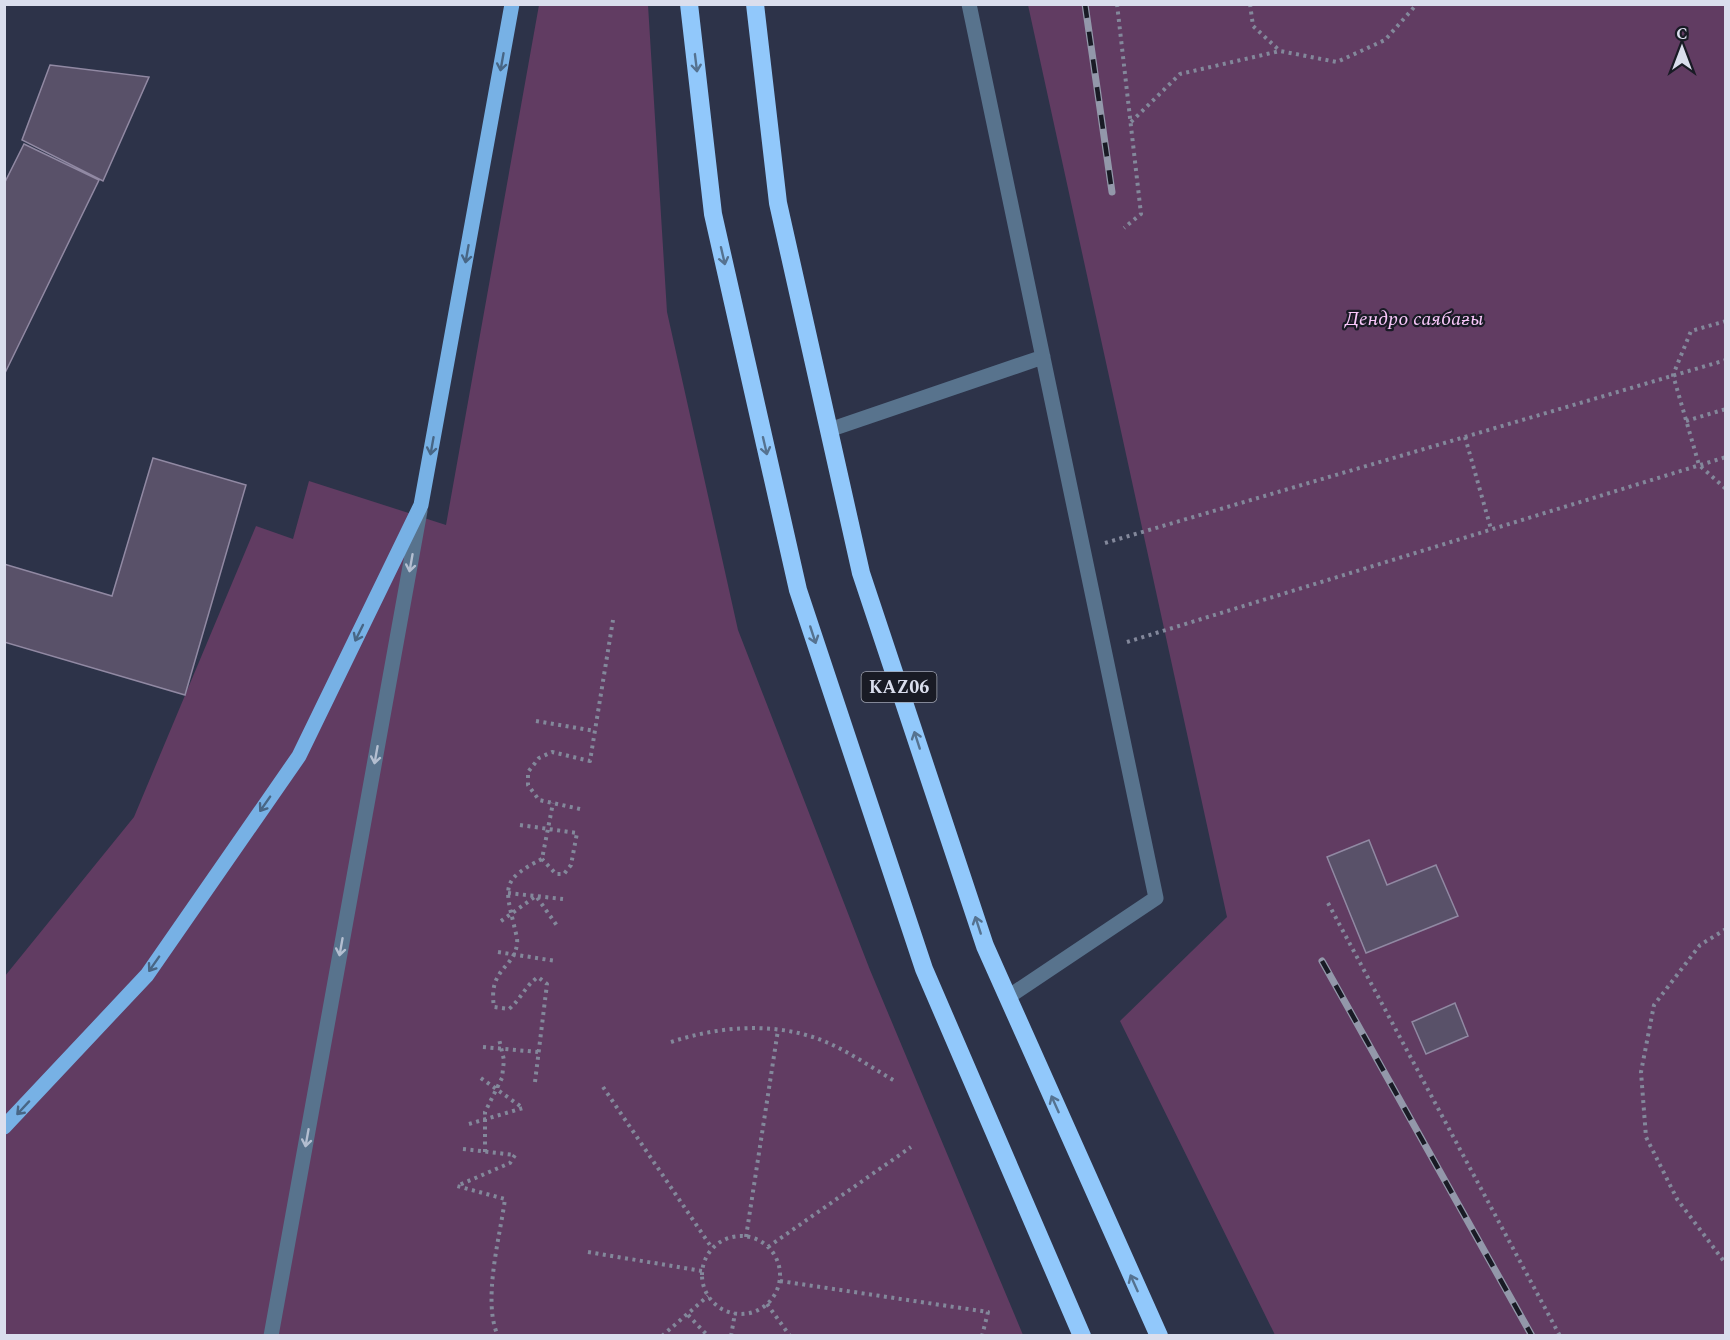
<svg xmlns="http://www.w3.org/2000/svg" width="1730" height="1340" font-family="Spectral,serif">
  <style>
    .green { fill: #613c62 }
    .building { fill: #595169; stroke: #9189a3; stroke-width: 1.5 }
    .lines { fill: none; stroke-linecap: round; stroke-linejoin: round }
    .path { stroke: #83889b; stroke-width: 4; stroke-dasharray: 3 4.5; stroke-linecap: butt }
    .minor { stroke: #58738d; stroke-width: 15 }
    .major { stroke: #77b1e5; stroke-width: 15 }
    .highway { stroke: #91c8fb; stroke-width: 18 }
    .rail-casing { stroke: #9398aa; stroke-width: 7 }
    .rail { stroke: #191b25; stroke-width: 4.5; stroke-dasharray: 14; stroke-linecap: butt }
    .oneway { stroke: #486685 }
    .oneway2 { stroke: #557290 }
    .oneway3 { stroke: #b3bed0 }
    .labels { text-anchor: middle; stroke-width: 4.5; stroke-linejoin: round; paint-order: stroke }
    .shield { fill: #191b25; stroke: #a0a4b1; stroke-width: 1.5 }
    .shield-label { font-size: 18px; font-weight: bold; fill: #dadeed }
    .park-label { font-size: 20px; font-style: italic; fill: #fbc9fc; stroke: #191b25 }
  </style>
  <rect width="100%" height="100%" fill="#2d3349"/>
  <path class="green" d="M539,5H648L667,312L738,630L870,970L1023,1335L5,1336V976L134,817L256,526L293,539L309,481L446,525Z
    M1028,5H1725V1335H1275L1120,1021L1227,917Z"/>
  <path class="building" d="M50,65L149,77L103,181L22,140Z
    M24,144L99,180L4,375V184Z
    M153,458L246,485L185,695L4,642V564L112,596Z
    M1369,840L1387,885L1436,865L1458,916L1366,953L1327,857Z
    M1455,1003L1468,1036L1426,1054L1412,1022Z"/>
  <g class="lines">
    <path class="path" d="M1117,4L1141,214L1124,228
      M1250,4L1253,26L1280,51
      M1131,122L1180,74L1280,51L1337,62L1385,40L1417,4
      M1726,321L1691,331L1673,375L1699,465L1726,489
      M1686,421L1726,409
      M1465,437L1491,529
      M1105,543L1726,360
      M1127,642L1726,457
      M536,721L595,731
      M580,809L539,800L528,785V772L539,758L552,752L590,761L613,620
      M520,825L577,833L571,865L564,874H556L542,859
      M508,893L563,899
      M1328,903L1560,1336
      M501,921L536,896L558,927
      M1726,929L1700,945L1654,1005L1641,1072L1646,1137L1677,1199L1726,1264
      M498,952L556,961
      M671,1042C720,1026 777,1021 826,1042C850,1052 872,1068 895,1081
      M483,1047L538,1052
      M535,1082L547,984L538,977C525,986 521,999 509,1009L494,1007C488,968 514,969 517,944C518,938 515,931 514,925C504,885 503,879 542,859L553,803
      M603,1087L712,1248
      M469,1124L523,1108L478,1076
      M463,1149L515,1155L510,1163L457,1186L505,1199C500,1237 482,1301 498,1336
      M485,1152V1112L502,1078L504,1060L499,1039
      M702 1275a39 39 0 1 1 78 0a39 39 0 1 1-78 0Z
      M746,1237L778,1030
      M768,1247L911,1147
      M588,1252L702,1271
      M780,1281L988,1312L982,1336
      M767,1304L790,1336
      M688,1315L708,1336
      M662,1336L708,1296
      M731,1336L735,1313"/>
    <path class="minor" d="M969,4L1156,898L1008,997
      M829,430L1043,357
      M271,1336L420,511"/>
    <path class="major" d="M4,1127L147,975L299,756L421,505L512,4"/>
    <path class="highway" d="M689,4L713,214L798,590L924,969L1082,1336
      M755,4L778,203L861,573L985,946L1159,1336"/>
    <g class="rail-casing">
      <path id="rail" d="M1085,4L1112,192
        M1322,961L1532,1336"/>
    </g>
    <use href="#rail" class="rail"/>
  </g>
  <defs><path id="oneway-shaft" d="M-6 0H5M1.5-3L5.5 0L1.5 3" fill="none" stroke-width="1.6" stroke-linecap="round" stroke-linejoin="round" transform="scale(1.5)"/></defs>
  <g class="oneway">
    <use href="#oneway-shaft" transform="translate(502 62) rotate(100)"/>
    <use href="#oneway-shaft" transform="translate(467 254) rotate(100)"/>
    <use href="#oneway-shaft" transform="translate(432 446) rotate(100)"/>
    <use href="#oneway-shaft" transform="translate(359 633) rotate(116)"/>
    <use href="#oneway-shaft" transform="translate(265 804) rotate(125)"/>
    <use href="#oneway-shaft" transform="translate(154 964) rotate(125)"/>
    <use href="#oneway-shaft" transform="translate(23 1108) rotate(133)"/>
  </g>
  <g class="oneway2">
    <use href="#oneway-shaft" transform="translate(696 63) rotate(83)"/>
    <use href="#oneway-shaft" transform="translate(723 256) rotate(77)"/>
    <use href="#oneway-shaft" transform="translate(765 446) rotate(77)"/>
    <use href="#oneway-shaft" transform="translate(813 635) rotate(72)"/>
    <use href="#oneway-shaft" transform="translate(917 740) rotate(-108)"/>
    <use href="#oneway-shaft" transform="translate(978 925) rotate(-108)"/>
    <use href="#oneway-shaft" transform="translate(1055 1104) rotate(-114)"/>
    <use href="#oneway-shaft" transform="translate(1134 1283) rotate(-114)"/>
  </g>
  <g class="oneway3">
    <use href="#oneway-shaft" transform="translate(411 563) rotate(100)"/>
    <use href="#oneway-shaft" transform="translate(376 755) rotate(100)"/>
    <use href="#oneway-shaft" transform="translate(341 947) rotate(100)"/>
    <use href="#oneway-shaft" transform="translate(307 1138) rotate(100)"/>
  </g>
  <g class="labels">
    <rect class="shield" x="861.5" y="672" width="75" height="30" rx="4.5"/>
    <g class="shield-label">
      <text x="899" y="693">KАZ06</text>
    </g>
    <g class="park-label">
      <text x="1414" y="325">Дендро саябағы</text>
    </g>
  </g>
  <rect width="1730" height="1340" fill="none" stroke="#dadeed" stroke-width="12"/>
  <g transform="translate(1682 48)" stroke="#191b25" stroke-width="4.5" paint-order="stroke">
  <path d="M0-4.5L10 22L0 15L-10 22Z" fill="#dadeed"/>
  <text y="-9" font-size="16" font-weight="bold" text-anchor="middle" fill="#dadeed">С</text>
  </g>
</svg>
